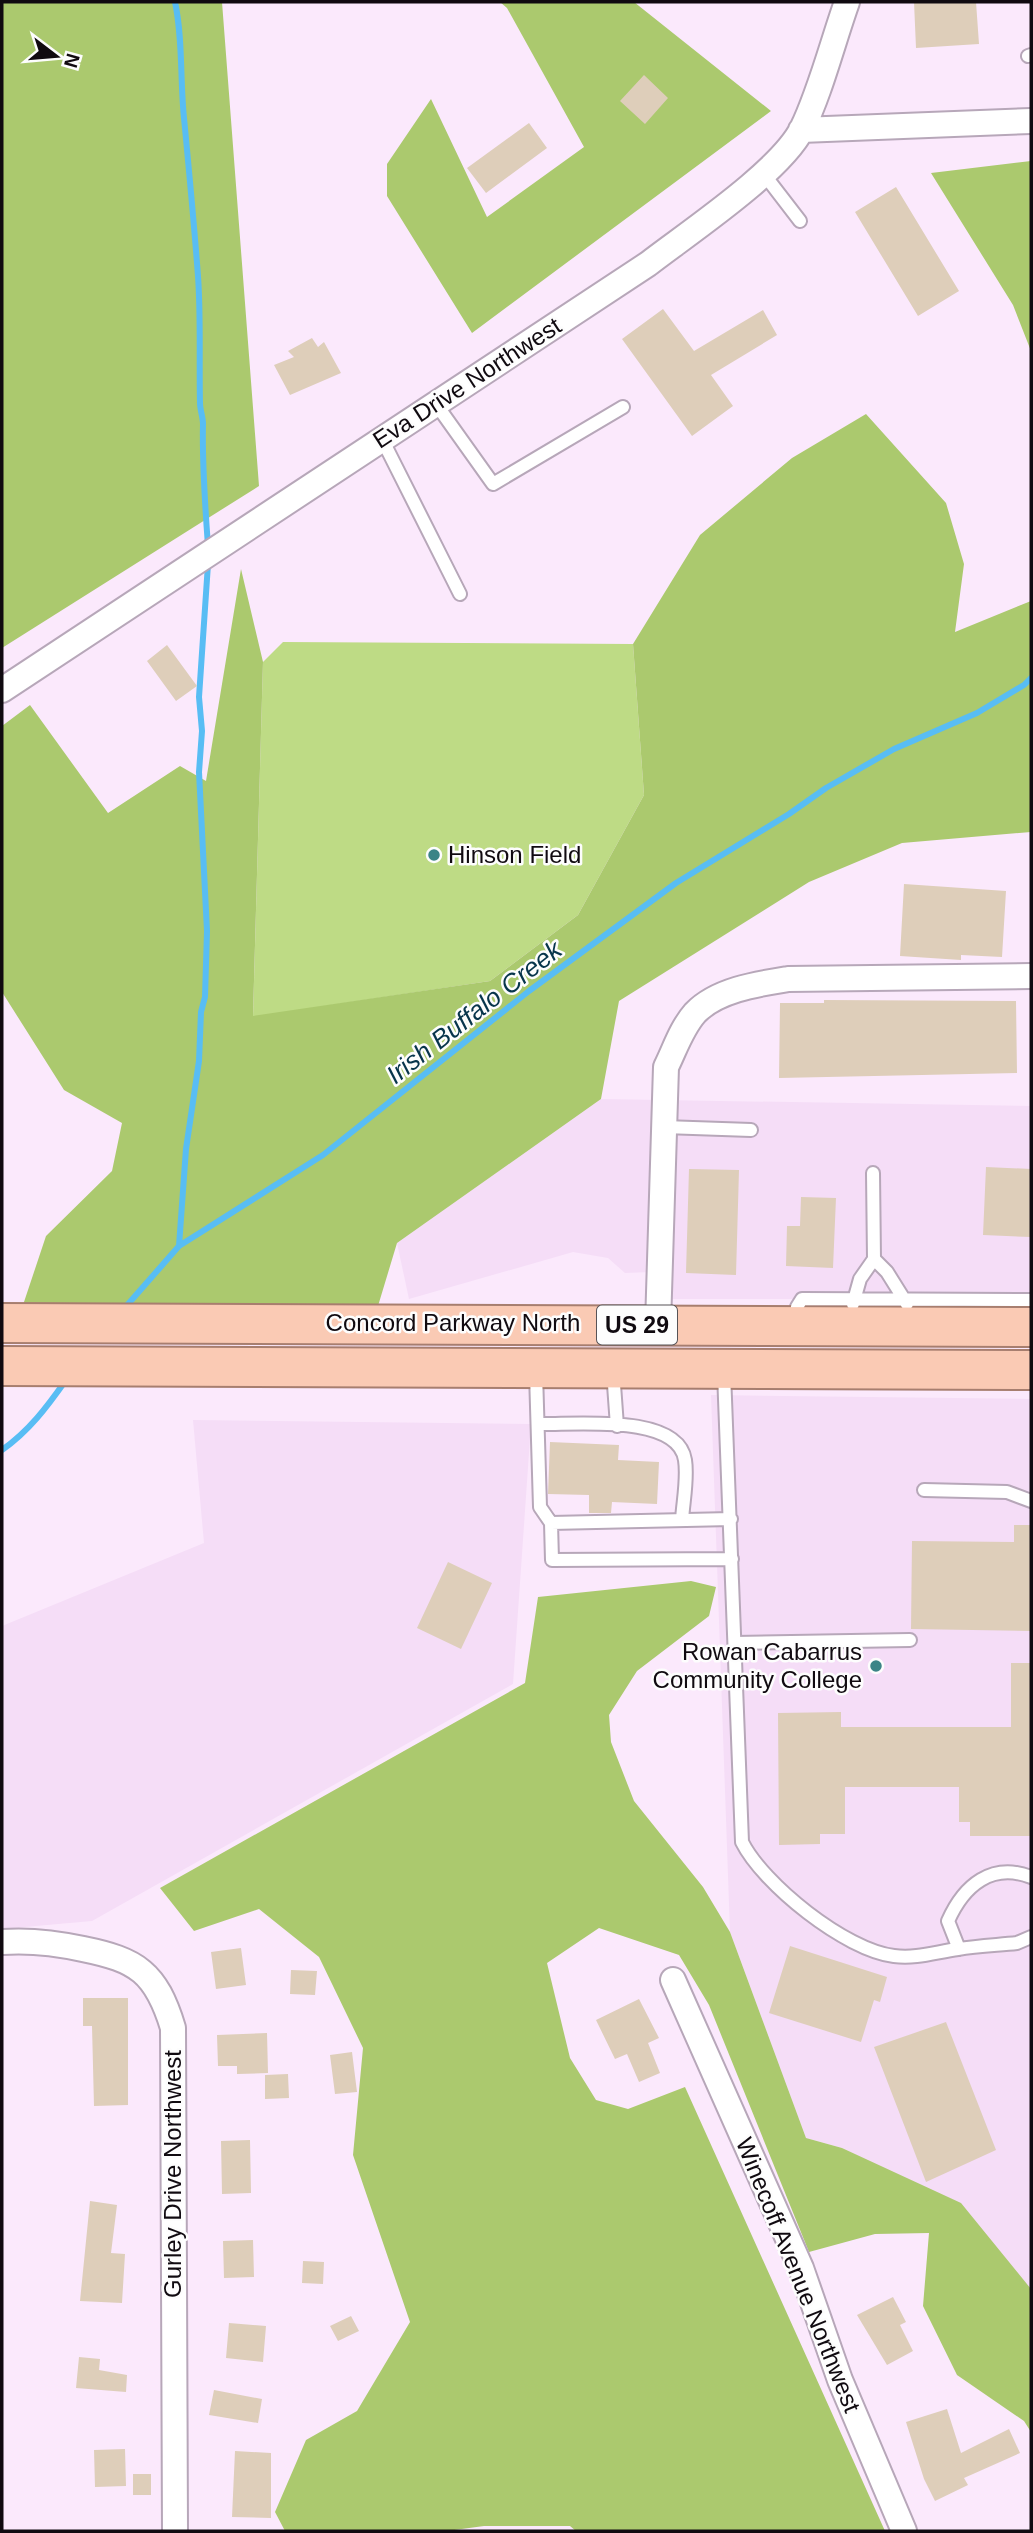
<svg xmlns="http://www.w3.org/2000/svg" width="1033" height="2533" font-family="Helvetica,sans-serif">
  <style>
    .built { fill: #f5ddf7 }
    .green { fill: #bedb85 }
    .forest { fill: #abc96e }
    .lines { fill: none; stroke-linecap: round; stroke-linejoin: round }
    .stream { stroke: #58bdf4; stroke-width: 6 }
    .building { fill: #deceba }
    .service-casing { stroke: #b7a7b9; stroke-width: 16 }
    .minor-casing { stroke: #b7a7b9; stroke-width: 28 }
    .trunk-casing { stroke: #a77e6f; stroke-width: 42 }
    .service { stroke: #fff; stroke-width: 12 }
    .minor { stroke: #fff; stroke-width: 24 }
    .trunk { stroke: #facab4; stroke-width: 38 }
    .poi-dot { fill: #3b8486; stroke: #fdfdfd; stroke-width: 2.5 }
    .labels { text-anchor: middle; stroke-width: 5; stroke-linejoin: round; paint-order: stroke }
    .shield { fill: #fdfdfd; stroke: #575357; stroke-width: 2 }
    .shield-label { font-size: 23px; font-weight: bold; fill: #100a10 }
    .street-label { font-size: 24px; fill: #100a10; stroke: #fdfdfd }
    .poi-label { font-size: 24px; fill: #100a10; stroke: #fdfdfd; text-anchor: start }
    .water-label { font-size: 26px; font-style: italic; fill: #07354b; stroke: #fdfdfd }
  </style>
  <rect width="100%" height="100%" fill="#fbe9fc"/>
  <path class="built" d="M601,1099L1031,1106V1299H651V1272L625,1273L608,1258L573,1252L409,1299L397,1243Z
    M711,1395L1031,1399V2290L899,2176L842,2148L806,2138L730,1932Z
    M193,1420L531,1424L513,1684L92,1921L2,1929V1626L204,1543Z"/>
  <path class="green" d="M283,642L633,644L644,795L578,915L490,981L253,1017L263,662Z"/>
  <path class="forest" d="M2,2H222L259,486L2,648Z
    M500,2H634L771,111L472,333L387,196V164L431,99L487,217L584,147L507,8Z
    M1031,161V351L1013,305L931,173Z
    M866,414L946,503L964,564L955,632L1031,601V832L902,843L809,882L619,1001L601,1099L397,1243L378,1306L23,1305L46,1236L112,1171L122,1123L64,1090L2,992V726L30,705L108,813L180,766L206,781L241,569L263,662L253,1016L490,981L578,915L644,795L633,644L700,535L792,458Z
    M691,1581L716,1587L709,1616L637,1671L609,1715L611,1742L634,1801L703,1887L730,1932L806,2138L842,2148L961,2203L1031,2289V2432L1024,2421L957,2375L923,2306L929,2233L875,2234L809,2252L709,2005L679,1955L599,1928L547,1963L570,2058L596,2100L628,2109L685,2087L885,2531H576L570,2526H484L447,2531H285L275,2512L306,2440L357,2411L410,2322L353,2155L363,2048L319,1957L259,1909L194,1931L160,1888L525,1683L538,1597Z"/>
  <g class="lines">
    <path class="stream" d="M175,2C183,39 180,80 184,118C189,170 194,223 198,276C201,318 199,361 200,403C200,410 203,417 203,424C202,465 205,505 208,546
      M179,1246L186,1149L199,1061L201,1012L205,997L207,931L199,772L202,731L199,697L208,564
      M122,1311L179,1246L323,1155L529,991L676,883L789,814L826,788L894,749L977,713L1024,685L1031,678
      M2,1450C29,1431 47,1407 66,1380"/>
  </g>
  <path class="building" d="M914,2H976L979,44L916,48Z
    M644,75L668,98L645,124L620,101Z
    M529,123L547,148L486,193L467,168Z
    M896,187L959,291L918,316L855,212Z
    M663,309L694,351L763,310L777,335L711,375L733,406L692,436L622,339Z
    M312,338L318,347L324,342L341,373L290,395L274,365L294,357L288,351Z
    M167,645L197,686L176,701L147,661Z
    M904,884L1006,891L1002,957L961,955V960L900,956Z
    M824,1000L1016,1001L1017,1073L779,1078L780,1003H824Z
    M986,1167L1031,1169V1237L983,1235Z
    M689,1169L739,1170L736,1275L686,1273Z
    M801,1197L836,1198L833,1268L786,1266L787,1226H800Z
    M550,1442L619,1445L618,1460L659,1462L657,1504L612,1502L611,1513H589V1495L548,1494Z
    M1014,1525H1031V1631L911,1629L912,1541L1014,1542Z
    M448,1562L492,1583L461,1649L417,1628Z
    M1011,1663H1031V1836H970V1822H959V1787H845V1834H820V1844L779,1845L778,1713L841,1712V1727H1011Z
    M790,1946L887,1977L880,2002L874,2000L861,2042L769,2013Z
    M241,1948L246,1985L216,1989L211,1952Z
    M291,1970L317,1971L315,1995L290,1994Z
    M83,1998H128V2105L94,2106L92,2026H83Z
    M639,1999L659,2038L648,2043L660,2073L639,2082L627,2054L615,2059L596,2020Z
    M946,2022L996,2150L926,2182L874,2047Z
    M267,2033L268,2073L237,2074V2066H218L217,2035Z
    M352,2052L357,2092L335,2094L330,2055Z
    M288,2074L289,2098L265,2099V2075Z
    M250,2140L251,2193L222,2194L221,2141Z
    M90,2201L117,2205L111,2253L125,2254L122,2303L80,2301Z
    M253,2240L254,2277L224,2278L223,2241Z
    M303,2261L324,2262L323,2284L302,2283Z
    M893,2297L906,2322L900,2325L913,2351L887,2365L857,2315Z
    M351,2316L359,2331L338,2341L330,2326Z
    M229,2323L266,2326L263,2362L226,2358Z
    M79,2357L100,2359L99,2370L127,2375L126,2392L76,2388Z
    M214,2390L262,2399L258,2423L209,2415Z
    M947,2409L961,2453L1009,2429L1020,2453L964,2478L968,2485L935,2501L924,2479L906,2422Z
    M125,2449L126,2486L95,2487L94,2450Z
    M235,2451L271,2453V2518L232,2517Z
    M133,2474H151V2495H133Z"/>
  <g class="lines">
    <g class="service-casing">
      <path id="service" d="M1028,56L1031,55
        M763,173L800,221
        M436,404L493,484L623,407
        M382,439L460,594
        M664,1127L751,1130
        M874,1259L887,1272L907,1304
        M853,1304L860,1279L874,1259L873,1173
        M796,1321L797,1307L802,1299L1031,1300
        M613,1371L617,1426
        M536,1373L540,1507L551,1523
        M724,1373L742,1842C763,1884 845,1950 894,1956C916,1959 936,1952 958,1949C978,1946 998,1945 1017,1943L1031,1937
        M538,1424C574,1425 678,1413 685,1460C688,1479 683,1502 682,1520
        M924,1490L1007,1492L1031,1501
        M731,1519L551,1523L552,1560L732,1559
        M735,1643L910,1640
        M959,1949L948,1921C964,1885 992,1862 1031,1877"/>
    </g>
    <g class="minor-casing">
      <path id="minor" d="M801,130L1031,121
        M2,690L648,264C688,233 780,172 802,129C820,93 833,41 847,2
        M658,1325L666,1067C675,1049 681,1029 695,1013C717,990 757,984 788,979L1031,976
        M2,1942C29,1940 56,1943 83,1949C137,1960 156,1972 173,2028L175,2531
        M673,1980L801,2268L840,2380L904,2531"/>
    </g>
    <g class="trunk-casing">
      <path id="trunk" d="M2,1323L1031,1327
        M2,1366L1031,1370"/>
    </g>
    <use href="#service" class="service"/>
    <use href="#minor" class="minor"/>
    <use href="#trunk" class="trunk"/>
  </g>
  <g class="poi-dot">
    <circle cx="434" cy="855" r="7"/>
    <circle cx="876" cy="1666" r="7"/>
  </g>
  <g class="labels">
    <rect class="shield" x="597" y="1305.5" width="80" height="39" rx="5"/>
    <g class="shield-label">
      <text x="637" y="1333">US 29</text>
    </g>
    <g class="street-label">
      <text transform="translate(467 383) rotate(-33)" y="8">Eva Drive Northwest</text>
      <text x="453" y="1331">Concord Parkway North</text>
      <text transform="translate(173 2174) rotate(-90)" y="8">Gurley Drive Northwest</text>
      <text transform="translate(798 2275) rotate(68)" y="8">Winecoff Avenue Northwest</text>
    </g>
    <g class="poi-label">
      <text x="448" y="863">Hinson Field</text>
      <text x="862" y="1660" text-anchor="end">Rowan Cabarrus<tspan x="862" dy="28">Community College</tspan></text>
    </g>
    <g class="water-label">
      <text transform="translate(474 1012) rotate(-38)" y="9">Irish Buffalo Creek</text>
    </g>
  </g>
  <rect width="1033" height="2533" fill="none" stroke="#100a10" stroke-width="7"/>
  <g transform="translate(56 56) rotate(106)" stroke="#fdfdfd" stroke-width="5" paint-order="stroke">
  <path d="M0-5L12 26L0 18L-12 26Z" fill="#100a10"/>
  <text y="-10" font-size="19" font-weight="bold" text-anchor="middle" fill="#100a10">N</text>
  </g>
</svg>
